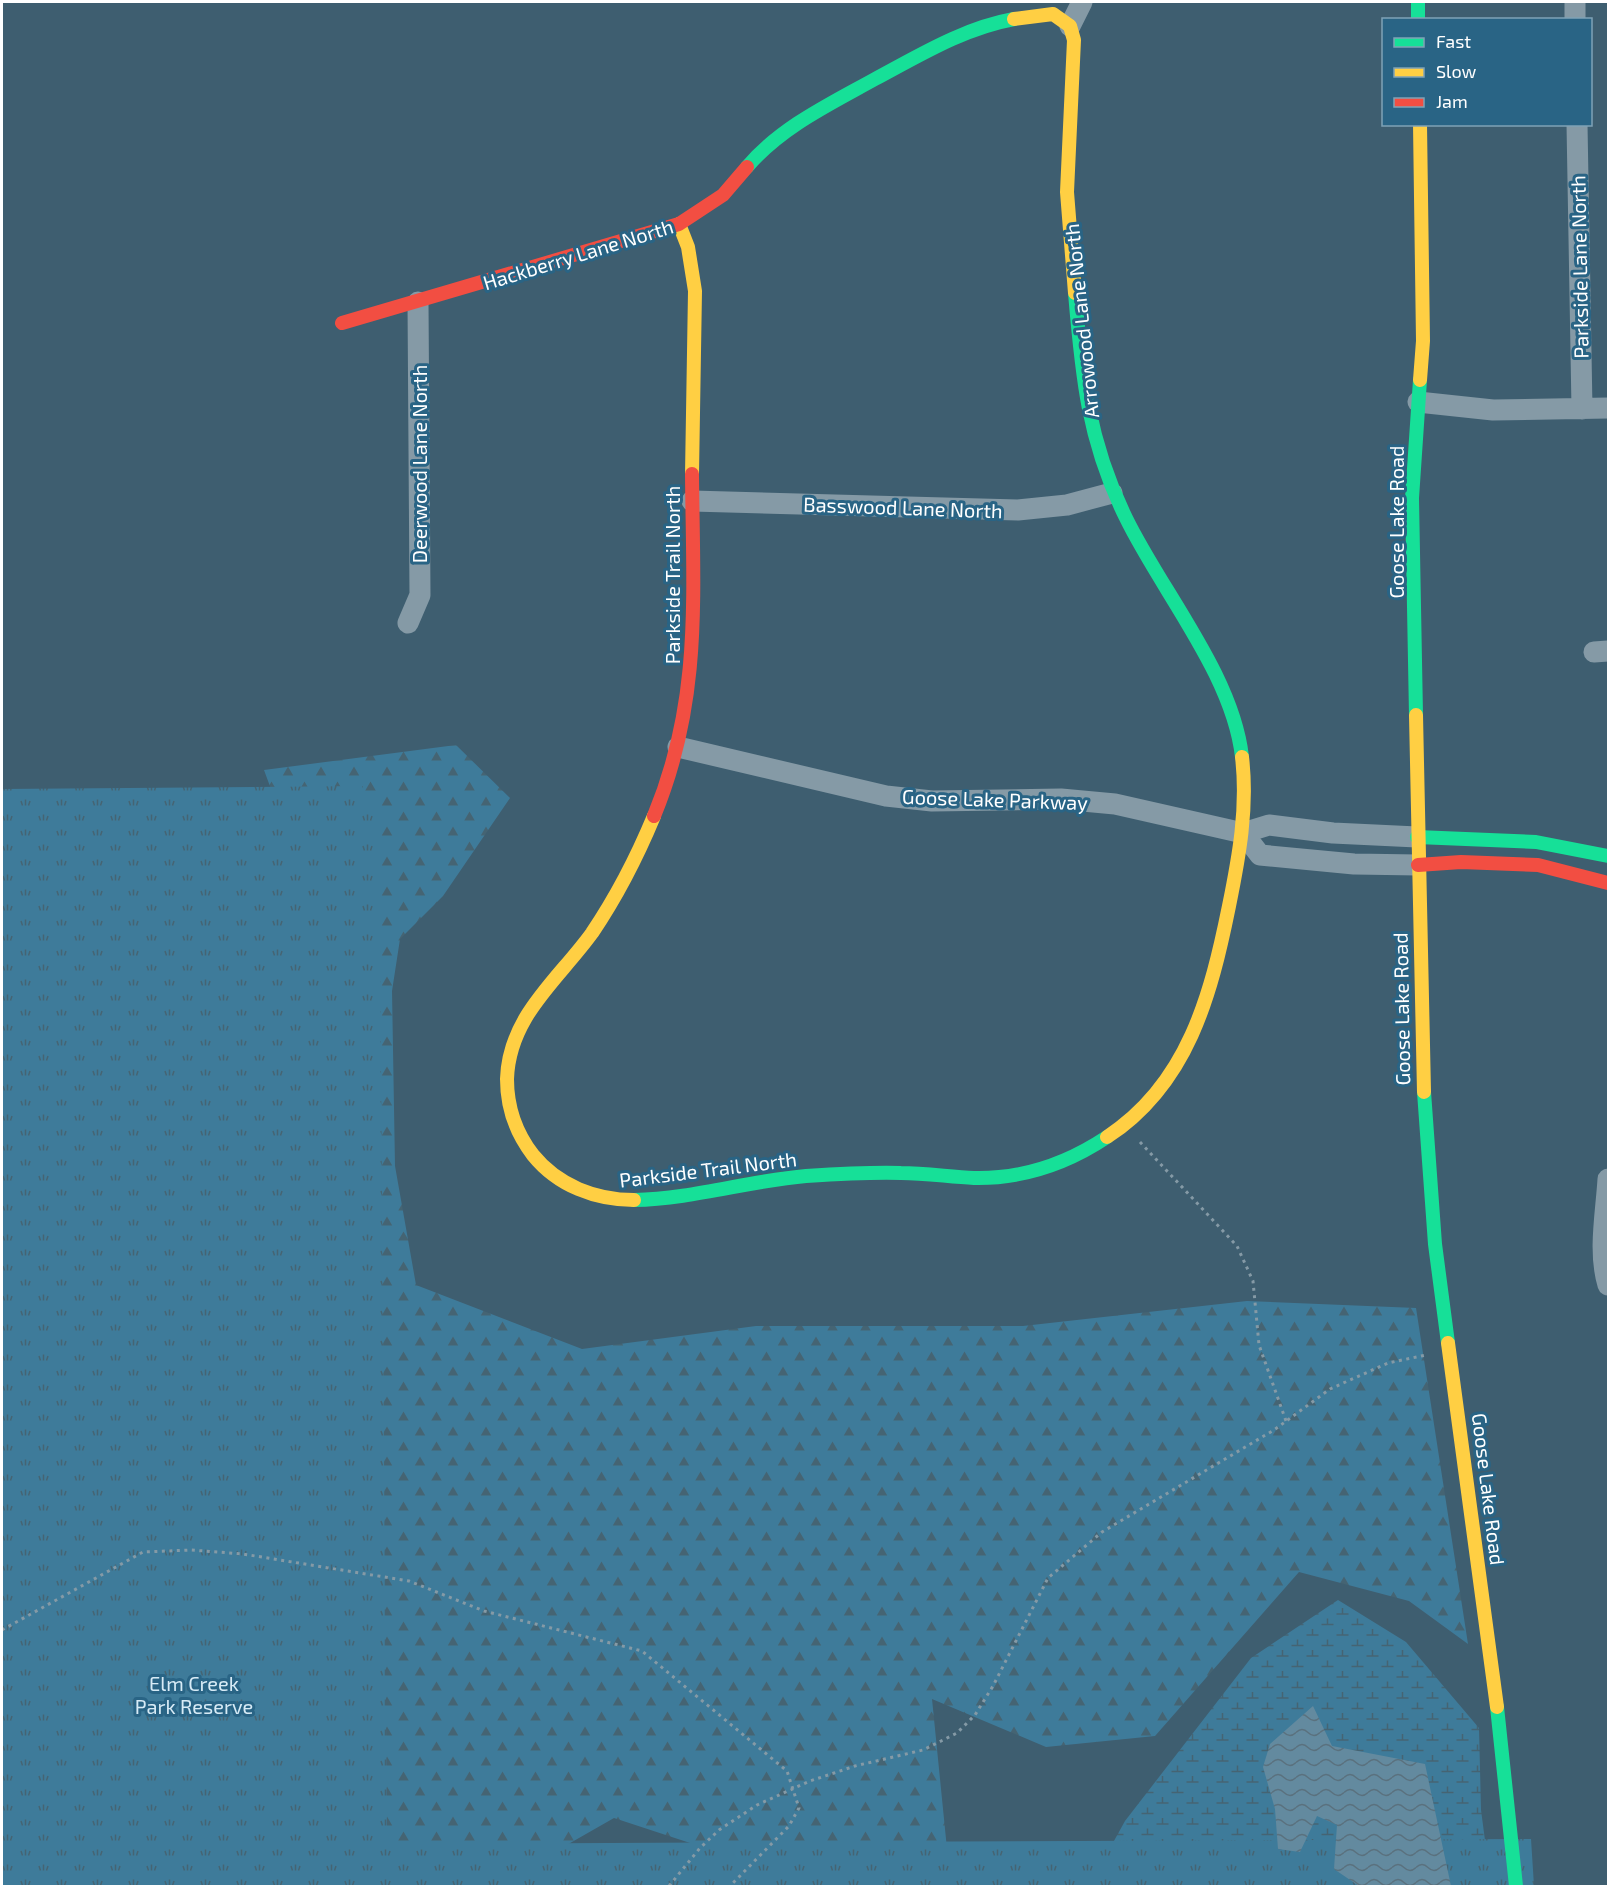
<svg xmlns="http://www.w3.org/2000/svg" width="1610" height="1888" viewBox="0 0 1610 1888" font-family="'Exo 2',sans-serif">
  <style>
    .forest { fill: url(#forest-firs) }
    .wetland { fill: url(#wetland-marsh) }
    .park { fill: url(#park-tufts) }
    .water { fill: url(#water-waves) }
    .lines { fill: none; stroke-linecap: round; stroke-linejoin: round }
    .path { stroke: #859aa6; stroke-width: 3; stroke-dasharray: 3 4.5; stroke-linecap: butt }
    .street { stroke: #859aa6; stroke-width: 21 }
    .fast { stroke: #16e098; stroke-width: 14 }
    .slow { stroke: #ffcf43; stroke-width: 14 }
    .jam { stroke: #f24e42; stroke-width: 14 }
    .labels { text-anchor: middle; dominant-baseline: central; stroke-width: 6; stroke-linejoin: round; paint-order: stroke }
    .street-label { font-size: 20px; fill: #fff; stroke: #296485 }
    .park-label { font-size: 20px; fill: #d7ebf6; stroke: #296485 }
  </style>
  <defs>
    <pattern id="forest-firs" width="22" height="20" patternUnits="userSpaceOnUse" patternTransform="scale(1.5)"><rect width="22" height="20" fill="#3e7b9a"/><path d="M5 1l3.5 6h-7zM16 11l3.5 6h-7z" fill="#456473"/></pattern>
    <pattern id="wetland-marsh" width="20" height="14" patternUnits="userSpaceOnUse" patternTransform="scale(1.5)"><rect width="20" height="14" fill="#3e7b9a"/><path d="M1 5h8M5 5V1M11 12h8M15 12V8" fill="none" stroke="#456473"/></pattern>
    <pattern id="park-tufts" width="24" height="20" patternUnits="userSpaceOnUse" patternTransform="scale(1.5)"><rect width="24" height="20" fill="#3e7b9a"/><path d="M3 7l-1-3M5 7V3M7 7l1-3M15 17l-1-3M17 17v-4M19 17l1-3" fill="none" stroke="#456473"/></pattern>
    <pattern id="water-waves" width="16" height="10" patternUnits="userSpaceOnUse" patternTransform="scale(1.5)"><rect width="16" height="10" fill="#638a9f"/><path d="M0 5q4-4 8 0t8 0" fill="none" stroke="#5a717e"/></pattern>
  </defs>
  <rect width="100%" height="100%" fill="#3e5e70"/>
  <!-- forest -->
  <path class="forest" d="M456 745 510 798 443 896 400 939 392 991 395 1166 416 1285 582 1349 756 1326H1023L1247 1301 1416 1308 1468 1644 1409 1601 1299 1572 1155 1736 1046 1747 932 1699 950 1879 806 1881 614 1818 495 1886H265L315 909 264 770Z"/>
  <!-- wetland -->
  <path class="wetland" d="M1338 1600 1406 1642 1479 1728 1481 1810 1491 1886H1089L1125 1821 1251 1658Z"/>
  <!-- park -->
  <path class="park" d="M363 786V807H379L387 1844 1531 1839 1534 1886H2V789Z"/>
  <!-- water -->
  <path class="water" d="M1313 1706 1332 1746 1425 1764 1451 1886H1359L1334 1869 1337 1825 1317 1816 1300 1852 1278 1849 1275 1809 1263 1767 1270 1744Z"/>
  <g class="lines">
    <!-- path -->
    <path class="path" d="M1140 1142 1237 1246 1253 1281 1259 1345 1286 1421
      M2 1630 143 1552 191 1550 243 1554 409 1581 484 1611 642 1651 787 1771 799 1808 789 1826 730 1886
      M669 1886 700 1848 719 1830 757 1805 810 1781 855 1766 923 1750 957 1733 975 1715 993 1686 1048 1578 1102 1532 1274 1430 1330 1389 1388 1363 1426 1355"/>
    <!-- street -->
    <path class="street" d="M1575 2V20
      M1070 26 1082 2
      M1577 124 1582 409
      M1418 402 1493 410 1608 408
      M692 501 1018 510 1067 505 1112 493
      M408 623 420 595 418 302
      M1594 652 1608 651
      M678 747 886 796 932 801 1061 799 1115 804 1243 833 1269 825 1333 833 1417 837
      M1243 833 1260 855 1354 864 1418 865
      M1608 1179C1606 1213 1598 1252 1608 1285"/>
    <!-- fast -->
    <path class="fast" d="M1418 2V20
      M747 167C781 127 830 104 875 79 920 55 964 28 1014 19
      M1075 293C1082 377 1088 441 1126 518 1162 592 1233 675 1242 757
      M1416 715 1412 498 1420 380
      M1417 837 1536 842 1608 856
      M1424 1092 1435 1244 1448 1343
      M634 1200C692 1199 748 1181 806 1176 837 1174 870 1172 901 1173 926 1173 950 1177 974 1178 1022 1179 1068 1163 1107 1137
      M1497 1707 1516 1886"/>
    <!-- slow -->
    <path class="slow" d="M1014 19 1053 14 1070 26 1074 40 1067 192 1075 293
      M1420 124 1423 341 1420 380
      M679 224 688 247 695 291 692 474
      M1416 715 1424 1092
      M1107 1137C1188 1084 1211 995 1229 906 1239 857 1248 808 1242 757
      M634 1200C596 1200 558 1186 533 1155 516 1133 507 1107 507 1079 509 1016 558 980 592 933 617 896 637 857 654 816
      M1448 1343 1497 1707"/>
    <!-- jam -->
    <path class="jam" d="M342 323 679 224 723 195 747 167
      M654 816C702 700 693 596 692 474
      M1418 865 1461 862 1538 865 1608 883"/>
  </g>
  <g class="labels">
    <!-- street labels -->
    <g class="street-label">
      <text transform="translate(578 254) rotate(-17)">Hackberry Lane North</text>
      <text transform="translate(1579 267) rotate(-91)">Parkside Lane North</text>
      <text transform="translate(1081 321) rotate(-96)">Arrowood Lane North</text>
      <text transform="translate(419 464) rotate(-90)">Deerwood Lane North</text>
      <text transform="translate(903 507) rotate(2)">Basswood Lane North</text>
      <text transform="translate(1396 522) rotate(-90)">Goose Lake Road</text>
      <text transform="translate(672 575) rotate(-90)">Parkside Trail North</text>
      <text transform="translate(995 799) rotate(2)">Goose Lake Parkway</text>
      <text transform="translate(1401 1009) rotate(-91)">Goose Lake Road</text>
      <text transform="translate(708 1169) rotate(-7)">Parkside Trail North</text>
      <text transform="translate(1489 1489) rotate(83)">Goose Lake Road</text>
    </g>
    <!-- park labels -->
    <g class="park-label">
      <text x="194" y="1683">Elm Creek<tspan x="194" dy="23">Park Reserve</tspan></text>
    </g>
  </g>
  <!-- border -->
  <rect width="1610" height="1888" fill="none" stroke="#ffffff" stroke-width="6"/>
  <!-- legend -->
  <rect x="1382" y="18" width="210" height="108" fill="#296485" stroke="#7fa2b6" stroke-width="1.5"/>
  <rect x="1394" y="38" width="30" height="9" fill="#16e098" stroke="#7fa2b6" stroke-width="1.5"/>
  <text x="1436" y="48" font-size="18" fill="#ffffff">Fast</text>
  <rect x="1394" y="68" width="30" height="9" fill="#ffcf43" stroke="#7fa2b6" stroke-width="1.5"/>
  <text x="1436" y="78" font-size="18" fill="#ffffff">Slow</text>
  <rect x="1394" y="98" width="30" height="9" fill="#f24e42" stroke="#7fa2b6" stroke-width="1.5"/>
  <text x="1436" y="108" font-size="18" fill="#ffffff">Jam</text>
</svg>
